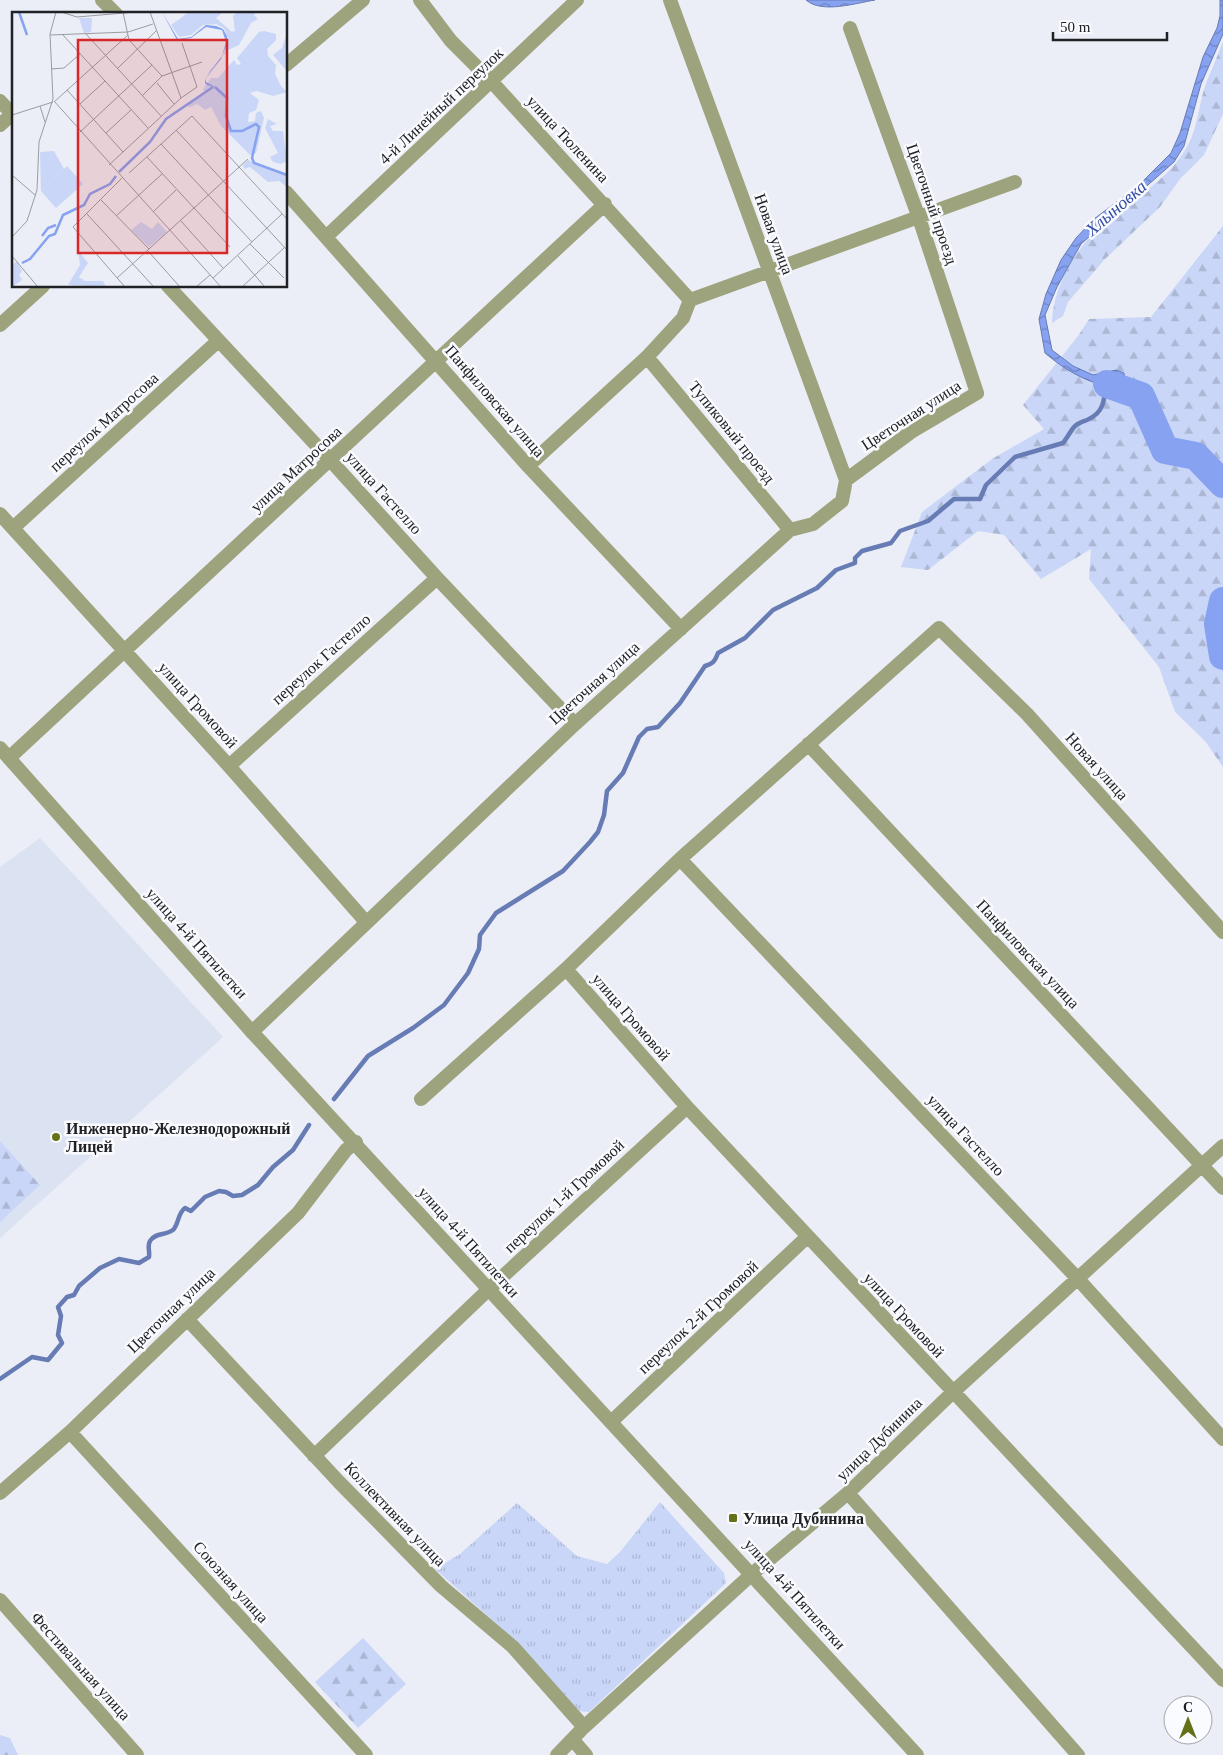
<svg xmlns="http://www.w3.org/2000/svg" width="1223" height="1755" viewBox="0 0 1223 1755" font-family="Georgia,serif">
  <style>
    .built { fill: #dbe2f1 }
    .grass { fill: url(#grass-tufts) }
    .forest { fill: url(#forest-firs) }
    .water { fill: url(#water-waves); stroke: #677bb4 }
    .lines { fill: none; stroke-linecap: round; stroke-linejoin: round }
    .stream { stroke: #677bb4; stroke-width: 4.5 }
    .river { stroke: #86a2f1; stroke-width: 28 }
    .minor { stroke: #9ca37d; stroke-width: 14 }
    .tertiary { stroke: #9ca37d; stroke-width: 14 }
    .poi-dot { fill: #657019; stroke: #fafbff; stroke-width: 2 }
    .labels { text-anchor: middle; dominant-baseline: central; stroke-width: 5; stroke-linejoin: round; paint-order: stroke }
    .street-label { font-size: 16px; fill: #202124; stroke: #fafbff }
    .poi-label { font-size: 16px; font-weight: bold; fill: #202124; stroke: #fafbff; text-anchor: start }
    .water-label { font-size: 18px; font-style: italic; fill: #334ba6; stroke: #fafbff }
    .inset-river { fill: none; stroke: #86a2f1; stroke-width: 2.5 }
    .inset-road { fill: none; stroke: #9a9ca2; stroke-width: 1 }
    .view { fill: #d62828; fill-opacity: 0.15; stroke: #d62828; stroke-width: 2.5 }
    .inset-edge { fill: none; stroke: #202124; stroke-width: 2.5 }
  </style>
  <defs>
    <pattern id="grass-tufts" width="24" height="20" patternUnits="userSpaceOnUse" patternTransform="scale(1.25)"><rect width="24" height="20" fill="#c9d6f7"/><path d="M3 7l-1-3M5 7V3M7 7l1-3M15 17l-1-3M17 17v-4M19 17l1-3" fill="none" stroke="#acb7d4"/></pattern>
    <pattern id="forest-firs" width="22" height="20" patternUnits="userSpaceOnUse" patternTransform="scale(1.25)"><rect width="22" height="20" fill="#c9d6f7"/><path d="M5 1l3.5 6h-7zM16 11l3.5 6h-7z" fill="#acb7d4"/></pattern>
    <pattern id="water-waves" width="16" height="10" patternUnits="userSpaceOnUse" patternTransform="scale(1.25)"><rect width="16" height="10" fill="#86a2f1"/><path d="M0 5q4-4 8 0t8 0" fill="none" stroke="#6d84c3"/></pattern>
  </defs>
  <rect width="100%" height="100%" fill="#ebeef6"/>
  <!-- built -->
  <path class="built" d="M40 838 223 1037 0 1238V867Z"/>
  <!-- grass -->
  <path class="grass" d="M660 1502 724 1573 726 1583 589 1712 579 1711 517 1642 435 1569 460 1554 517 1503 577 1556 607 1564 620 1552Z"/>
  <!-- forest -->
  <path class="forest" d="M1223 41V114L1204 155 1180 179 1160 207 1104 260 1068 302 1063 316 1052 323C1053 282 1080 242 1111 217 1139 195 1171 177 1188 145 1198 127 1199 102 1206 83 1212 69 1218 55 1223 41Z
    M1223 226V767L1205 741 1175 712 1159 667 1089 579 1091 549 1041 579 1004 535 978 531 928 570 901 567 922 512 992 459 1044 429 1023 405 1078 336 1089 319 1151 317Z
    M0 1141 40 1185 0 1222Z
    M363 1638 406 1684 358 1728 315 1682Z
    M0 1735 10 1738 18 1755H0Z"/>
  <!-- water -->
  <path class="water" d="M806 0H875C856 3 822 14 806 0Z
    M1220 0H1223V34L1201 84 1184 146 1174 162 1081 244 1057 287 1045 315 1052 350 1073 366 1093 375 1116 370 1124 373 1125 381 1121 383 1141 396 1125 392 1110 391 1108 387C1083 380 1065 370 1045 353L1039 319 1046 294 1061 260 1076 238 1094 219 1138 186 1171 153 1180 133 1203 57 1217 28 1220 16Z"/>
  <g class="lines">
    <!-- stream -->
    <path class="stream" d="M334 1099 368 1056 413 1028 444 1005 468 973 479 949 480 935 496 913 563 871 590 842 598 832 604 815 607 791 623 773 639 737 647 729 658 727 680 703 705 666C713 664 715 661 718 653L745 638 773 610 817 588 836 570 855 563V558L862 551 891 543 900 531 928 521 954 499H980L986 485 1015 457 1063 443C1067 438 1070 432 1074 427 1078 423 1082 422 1087 420 1104 413 1105 399 1105 384
      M0 1379 32 1357 48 1360 62 1343 58 1335 61 1316 58 1307 67 1297 74 1295 79 1286 100 1268 119 1259 139 1263 149 1257C150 1251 147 1246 150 1241 155 1232 167 1236 174 1229 179 1222 178 1213 185 1208L191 1211 205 1197 219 1191 226 1192 233 1196 242 1195 258 1185 273 1167 293 1150 309 1125"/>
    <!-- river -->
    <path class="river" d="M1107 384 1141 396 1165 450 1196 456 1223 484
      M1223 601 1218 624 1223 656"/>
    <!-- minor -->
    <path class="minor" d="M102 0 116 14
      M420 0 451 41 492 82 690 300
      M670 0 846 480
      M286 65 363 0
      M0 101 14 116
      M0 125 12 114
      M286 192 528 466 681 629
      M327 236 577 0
      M168 286 331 461 437 578 575 724
      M0 325 43 286
      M647 357 790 530
      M528 466 647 357 683 318 690 300 1015 182
      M0 514 229 766 366 922
      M13 528 218 341
      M808 744 1223 1188
      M9 758 605 204
      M229 766 437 578
      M680 859 1078 1279 1223 1439
      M566 969 687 1107 1223 1680
      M252 1032 575 724 790 530 813 524 842 501 846 480 911 432 977 393 919 218 850 28
      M421 1099 566 969 680 859 939 628 1027 714 1223 932
      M187 1319 339 1482 441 1586 513 1647 584 1727
      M612 1421 807 1237
      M70 1432 366 1755
      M314 1456 488 1290 687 1107
      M0 1493 70 1432 298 1213 346 1150 356 1142
      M848 1493 1078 1755
      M0 1600 137 1755
      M573 1740 586 1755
      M557 1755 584 1727 752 1574 848 1493 952 1393 1223 1146"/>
    <!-- tertiary -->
    <path class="tertiary" d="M0 748 252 1032 917 1755"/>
  </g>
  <!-- markers -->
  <g class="poi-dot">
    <circle cx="56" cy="1137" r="5"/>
    <rect x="728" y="1513" width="10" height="10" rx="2.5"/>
  </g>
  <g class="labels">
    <!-- street labels -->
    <g class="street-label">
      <text transform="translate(441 106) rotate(-43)">4-й Линейный переулок</text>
      <text transform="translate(568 139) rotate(47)">улица Тюленина</text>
      <text transform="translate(932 204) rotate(71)">Цветочный проезд</text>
      <text transform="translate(774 234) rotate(70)">Новая улица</text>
      <text transform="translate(495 401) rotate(49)">Панфиловская улица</text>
      <text transform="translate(911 415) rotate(-33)">Цветочная улица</text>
      <text transform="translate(104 422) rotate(-42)">переулок Матросова</text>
      <text transform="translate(732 432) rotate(51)">Тупиковый проезд</text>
      <text transform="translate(296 469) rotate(-43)">улица Матросова</text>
      <text transform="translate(384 493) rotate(48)">улица Гастелло</text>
      <text transform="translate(321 659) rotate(-42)">переулок Гастелло</text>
      <text transform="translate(594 683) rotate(-42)">Цветочная улица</text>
      <text transform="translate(198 705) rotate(48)">улица Громовой</text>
      <text transform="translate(1097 766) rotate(48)">Новая улица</text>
      <text transform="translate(197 943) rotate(48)">улица 4-й Пятилетки</text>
      <text transform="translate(1028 954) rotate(47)">Панфиловская улица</text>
      <text transform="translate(631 1017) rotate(49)">улица Громовой</text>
      <text transform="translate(966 1135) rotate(47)">улица Гастелло</text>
      <text transform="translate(564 1196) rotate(-43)">переулок 1-й Громовой</text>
      <text transform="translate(469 1242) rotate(48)">улица 4-й Пятилетки</text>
      <text transform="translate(171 1310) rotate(-44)">Цветочная улица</text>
      <text transform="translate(904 1315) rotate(47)">улица Громовой</text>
      <text transform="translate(698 1317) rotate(-43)">переулок 2-й Громовой</text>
      <text transform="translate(879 1439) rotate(-44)">улица Дубинина</text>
      <text transform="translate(395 1514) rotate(46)">Коллективная улица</text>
      <text transform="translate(231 1582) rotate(48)">Союзная улица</text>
      <text transform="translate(795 1594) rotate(48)">улица 4-й Пятилетки</text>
      <text transform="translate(81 1666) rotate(48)">Фестивальная улица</text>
    </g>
    <!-- poi labels -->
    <g class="poi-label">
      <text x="66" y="1128">Инженерно-Железнодорожный<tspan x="66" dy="18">Лицей</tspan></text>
      <text x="743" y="1518">Улица Дубинина</text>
    </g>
    <!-- water labels -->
    <g class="water-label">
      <text transform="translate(1116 208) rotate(-41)">Хлыновка</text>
    </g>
  </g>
  <!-- overview -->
  <g transform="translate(12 12)">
    <rect width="275" height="275" fill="#ebeef6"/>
    <path d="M129 210 140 217 146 210 155 220 137 235 119 218ZM5 249 10 259 7 263 10 268 0 275V253Z" fill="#c9d6f7"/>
    <path d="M177 0H211L204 6 220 20 223 19 221 4 224 1 244 0 242 3 246 7 239 11 227 33 216 38 194 67 198 58 211 45 216 26 212 16 204 12 191 13 179 23 167 25 159 13ZM67 6H80L79 20 72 21ZM252 19 264 22V28L255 37 256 44 264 53 263 62 269 74 275 80 261 84 245 79 238 81 247 88 244 98 237 101 236 110 243 109 244 101 249 99 252 106 244 141 238 143 209 114 199 95 193 98 185 92 176 96 178 90 193 80 191 77 199 66H206L222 48 225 53 229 52 225 46 247 20ZM275 21V59L261 43 270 36ZM256 107 265 112 258 114 261 119H271L275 149 269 152 261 150 258 145 266 141 253 116ZM236 148 275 164V175L267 169 256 170 238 155 232 157 231 153ZM55 154 71 172 44 196 29 179ZM66 238 76 251 67 265 73 269H91L94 275 56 273 68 253Z" fill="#c9d6f7"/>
    <path d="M42 139 52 157 29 179 28 140Z" fill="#c9d6f7"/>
    <path d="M150 0 166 27 179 25 194 13 204 14 211 17 215 24V31L209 47 193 66 194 70 205 76 195 73 193 71V66L210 44 214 30 210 18 194 15 179 26 165 28Z" fill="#86a2f1"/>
    <path class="inset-river" d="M7 0 15 23M203 75 215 86 214 104 219 119H230L244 112 247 115 240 146 242 151 275 163M107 160 138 130 154 107 201 75M30 224 36 216 44 213M10 251 18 247 37 224 43 222 51 203 72 193 78 182 98 172 104 164"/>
    <path class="inset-road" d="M49 0 65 5 124 0M111 0 117 28 150 64M138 0 169 86M74 22 149 104M38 23 116 20 141 12M51 23 136 116M106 56 144 19M39 57 52 56 68 42M145 71 162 92M55 78 111 140M130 84 150 64 190 50M42 89 209 275M42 90 116 23M68 92 93 69M28 94 33 110M0 103 41 90M164 118 275 238M68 120 140 53M94 121 119 98M149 132 240 230M135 145 218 235M97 153 169 86 185 75 170 31M117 161 180 104 275 207M0 163 23 183M110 166 61 215 113 275M89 188 137 237M141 200 164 178M75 202 142 275M104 204 150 162M169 209 211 256M0 225 15 209 25 178 27 130 41 87 38 22 44 0M238 232 272 266M136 239 168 275M0 244 26 275M226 244 253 275M105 266 236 147M201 266 270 202M184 275 198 263M230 275 273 235"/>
    <path class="view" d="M66 28H215V241H66Z"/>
    <rect width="275" height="275" class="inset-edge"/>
  </g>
  <!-- north arrow -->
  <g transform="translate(1188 1720)"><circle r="24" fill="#fafbff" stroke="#a3a4a7"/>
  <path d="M0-4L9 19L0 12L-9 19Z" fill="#657019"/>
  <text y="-8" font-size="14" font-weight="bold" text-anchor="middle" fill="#202124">С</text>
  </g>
  <!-- scale -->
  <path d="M1053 32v8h114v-8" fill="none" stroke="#202124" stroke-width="2.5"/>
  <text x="1060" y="32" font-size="15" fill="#202124" stroke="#fafbff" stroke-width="4" paint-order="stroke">50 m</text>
</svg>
